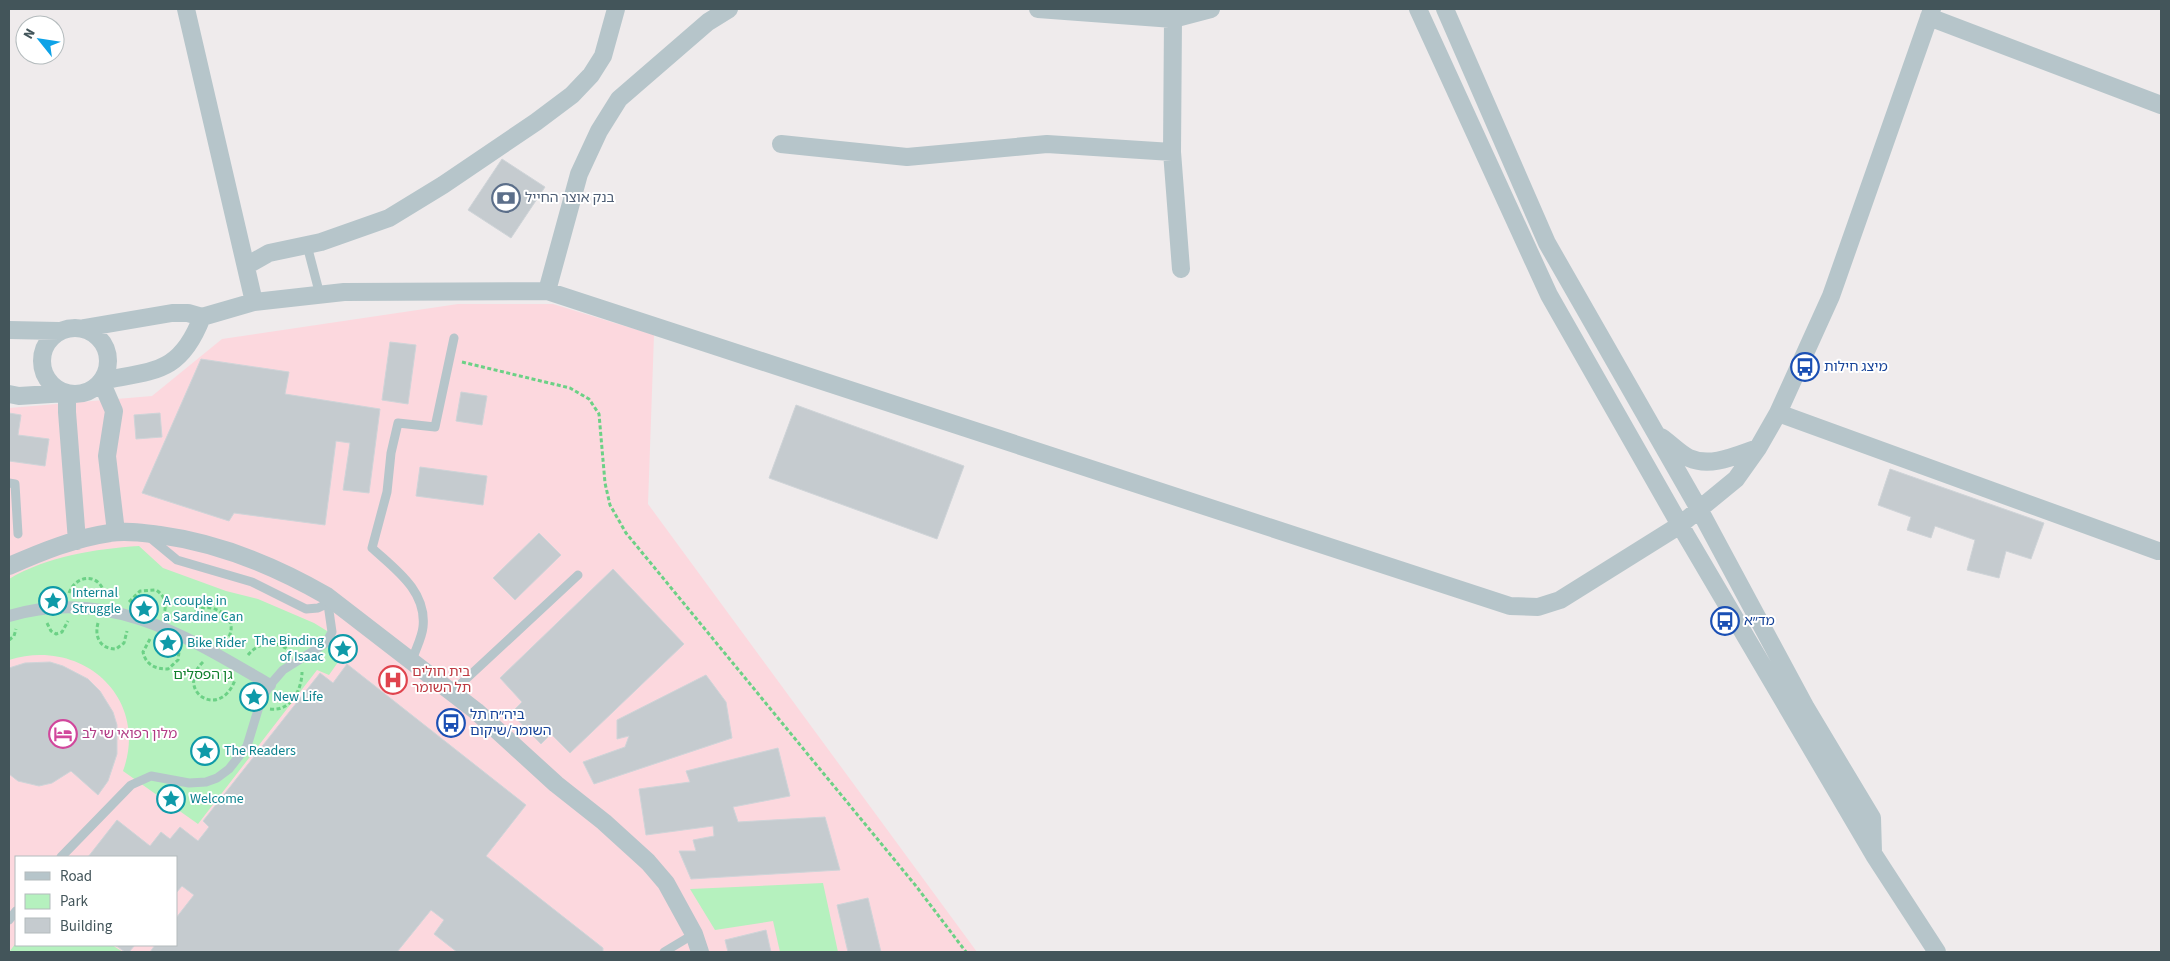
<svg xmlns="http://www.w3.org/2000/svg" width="2170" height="961" viewBox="0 0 2170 961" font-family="'Source Sans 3','Noto Sans Hebrew',sans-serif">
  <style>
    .medical { fill: #fcd8de; fill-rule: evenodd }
    .green { fill: #b5f1be }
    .building { fill: #c5cbcf; stroke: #cfd4d8 }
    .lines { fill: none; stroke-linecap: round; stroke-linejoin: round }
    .path { stroke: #6cd186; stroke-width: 3; stroke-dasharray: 4 2.5; stroke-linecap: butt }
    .service { stroke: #b6c5ca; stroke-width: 9 }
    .pedestrian { stroke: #b6c5ca; stroke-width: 12 }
    .minor { stroke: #b6c5ca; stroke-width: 18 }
    .labels { text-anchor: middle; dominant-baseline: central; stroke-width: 4; stroke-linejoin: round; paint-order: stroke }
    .service-label { font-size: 14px; fill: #4e5e75; stroke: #fff; text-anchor: start }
    .transit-label { font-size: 14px; fill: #164399; stroke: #fff; text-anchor: start }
    .culture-label { font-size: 14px; fill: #0d838f; stroke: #fff; text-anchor: start }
    .health-label { font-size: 14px; fill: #be3a42; stroke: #fff; text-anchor: start }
    .park-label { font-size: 14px; fill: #107f2c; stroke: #fff }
    .hotel-label { font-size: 14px; fill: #b23c85; stroke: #fff; text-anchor: start }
  </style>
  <rect width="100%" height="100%" fill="#efebec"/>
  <!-- medical -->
  <path class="medical" d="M458 304H553L654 335 648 504 977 952H9V408L152 396 222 339ZM16 857H176V945H16Z"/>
  <!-- green -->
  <path class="green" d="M139 546 163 568 226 591 258 599 314 623 350 645 329 675 317 670 198 824 123 771C150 697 81 637 9 660V579C48 556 95 549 139 546Z
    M823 883 838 952H780L773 921 715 930 690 889Z
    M16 943V945H112L123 952H9Z"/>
  <!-- building -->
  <path class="building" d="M502 159 545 187 511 238 468 210Z
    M390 342 416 345 408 404 382 400Z
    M201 359 289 372 285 394 380 409 369 493 343 490 350 443 336 441 325 525 234 513 229 521 142 493Z
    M461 392 487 396 482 425 456 421Z
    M796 405 964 466 937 539 769 478Z
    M9 413 21 415 18 435 49 439 45 466 9 461Z
    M160 413 162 437 136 439 134 415Z
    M420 467 487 476 483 505 416 496Z
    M1890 469 2044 523 2031 559 2006 551 1999 578 1967 570 1975 540 1935 526 1931 538 1907 530 1911 517 1878 505Z
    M539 533 561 555 515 600 493 578Z
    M613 569 684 644 570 753 551 734 541 744 511 713 522 702 500 678Z
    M50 662 63 666 88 679 100 691 113 712 117 725V754L108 781 98 795 71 771 52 783 39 786 18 781 9 774V668L25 663Z
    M347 664 526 805 486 856 603 948V952H457L434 934 444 920 431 910 397 952H150L155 945H176V918L194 895 182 886 176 893V857H88L117 820 150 846 161 832 170 839 180 827 198 841 209 827 203 821 320 673 333 683Z
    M706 675 726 702 732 738 594 784 583 762 625 747 629 736 617 739V720Z
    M778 748 790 796 733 807 738 822 825 817 840 870 691 879 679 851H696L693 840 714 836 713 826 646 835 639 789 690 782 686 771Z
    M868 898 881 952H848L837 905Z
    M766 930 771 952H728L725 940Z
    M115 945H135L129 952H125Z"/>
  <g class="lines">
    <!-- path -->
    <path class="path" d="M462 362 570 388 589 399 599 414 605 483 610 505 626 533 916 886 966 952
      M69 593C77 573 101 573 105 596
      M129 602 140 591 156 590C165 596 167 603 164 614
      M186 621C190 617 195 611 200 609 212 604 230 614 231 626 232 632 228 639 226 644
      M47 623 51 631 56 634 62 632 68 621
      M98 623C94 638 101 649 116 649L124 643 127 631
      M150 639 143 652C146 665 155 669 168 669L178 660 179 652
      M9 640 14 636 16 629
      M248 655C259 641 278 640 291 652
      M203 662C174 691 220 721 235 680
      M270 709C290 712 302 690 302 672"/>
    <!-- service -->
    <path class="service" d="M309 253 320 295
      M9 483 15 484 18 534
      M148 536 177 560 252 582 306 609 318 608 333 601
      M412 661C415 650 422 638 423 627 427 591 395 569 372 548L387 492 391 453 398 423 435 427 454 338
      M452 692 578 575
      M61 857 131 785 151 776 189 783 206 782 217 778 229 769 247 746 261 700 270 685 283 670 326 643 332 632 328 604
      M9 920 16 911
      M664 952 694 934"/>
    <!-- pedestrian -->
    <path class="pedestrian" d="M9 616C108 586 188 637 270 685"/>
    <!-- minor -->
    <path class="minor" d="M186 9 254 302
      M1038 9 1173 19 1211 9
      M1418 9 1549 295 1680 525 1874 855 1937 952
      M1445 9 1547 243 1699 509 1806 708 1872 818 1873 852
      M1929 17 2161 105
      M1173 19 1172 152 1181 269
      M781 144 907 157 1047 144 1172 152
      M246 266 269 253 321 242 389 218 443 185 536 122 572 95 591 75 603 56 616 9
      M547 291 579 174 599 131 619 99 708 22 729 9
      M42 361a33 33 0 1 1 66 0a33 33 0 1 1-66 0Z
      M84 328 172 313H188L202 317 254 302 344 292 547 291 1510 606 1538 607 1560 600 1680 525 1736 479 1758 448 1778 413 1831 296 1932 9
      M9 330 59 331
      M9 394 19 396 67 393V412L77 541
      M1778 413 2158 551H2161
      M1661 437C1670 443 1679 453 1689 458 1711 468 1737 455 1758 448
      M116 532 107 456 114 411 101 381C155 370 180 374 202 317
      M9 566C41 552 75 538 110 533 126 530 144 533 160 535 219 543 275 566 327 596L476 711 556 784 604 822 648 862 666 883 694 934 700 952"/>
  </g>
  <!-- icons -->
  <defs>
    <symbol id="bank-ring" viewBox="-11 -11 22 22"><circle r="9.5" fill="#fff" stroke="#5c6f8a" stroke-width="1.5"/><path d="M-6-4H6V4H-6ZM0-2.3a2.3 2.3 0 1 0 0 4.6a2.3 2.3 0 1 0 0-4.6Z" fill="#5c6f8a"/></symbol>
    <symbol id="bus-ring" viewBox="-11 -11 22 22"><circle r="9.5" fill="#fff" stroke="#1a4fb4" stroke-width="1.5"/><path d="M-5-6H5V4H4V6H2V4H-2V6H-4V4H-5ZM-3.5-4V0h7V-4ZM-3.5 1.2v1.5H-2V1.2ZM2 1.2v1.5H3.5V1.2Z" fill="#1a4fb4"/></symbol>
    <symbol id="sight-ring" viewBox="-11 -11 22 22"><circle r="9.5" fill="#fff" stroke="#0f9aa8" stroke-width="1.5"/><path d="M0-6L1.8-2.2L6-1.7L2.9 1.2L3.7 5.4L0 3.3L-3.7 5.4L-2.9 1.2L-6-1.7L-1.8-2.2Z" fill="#0f9aa8"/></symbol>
    <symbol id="hospital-ring" viewBox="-11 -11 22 22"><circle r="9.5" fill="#fff" stroke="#e0444e" stroke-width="1.5"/><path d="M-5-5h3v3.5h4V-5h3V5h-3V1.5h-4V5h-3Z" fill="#e0444e"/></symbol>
    <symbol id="hotel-ring" viewBox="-11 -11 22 22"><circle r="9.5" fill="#fff" stroke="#d1479c" stroke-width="1.5"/><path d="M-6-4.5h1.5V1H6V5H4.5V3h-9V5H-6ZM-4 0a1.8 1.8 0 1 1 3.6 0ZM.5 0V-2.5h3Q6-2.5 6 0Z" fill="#d1479c"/></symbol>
  </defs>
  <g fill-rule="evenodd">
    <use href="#bank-ring" x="490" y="182" width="32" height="32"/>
    <use href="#bus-ring" x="1789" y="351" width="32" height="32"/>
    <use href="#sight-ring" x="37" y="585" width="32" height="32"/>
    <use href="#sight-ring" x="128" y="593" width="32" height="32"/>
    <use href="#bus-ring" x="1709" y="605" width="32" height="32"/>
    <use href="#sight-ring" x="152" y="627" width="32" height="32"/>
    <use href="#sight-ring" x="327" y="633" width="32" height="32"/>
    <use href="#hospital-ring" x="377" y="664" width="32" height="32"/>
    <use href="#sight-ring" x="238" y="681" width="32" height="32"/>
    <use href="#bus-ring" x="435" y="707" width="32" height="32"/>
    <use href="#hotel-ring" x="47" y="718" width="32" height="32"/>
    <use href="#sight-ring" x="189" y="735" width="32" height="32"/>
    <use href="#sight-ring" x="155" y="783" width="32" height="32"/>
  </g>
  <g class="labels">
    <!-- service labels -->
    <g class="service-label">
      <text x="525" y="198">בנק אוצר החייל</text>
    </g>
    <!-- transit labels -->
    <g class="transit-label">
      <text x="1824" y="367">מיצג חילות</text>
      <text x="1744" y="621">מד״א</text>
      <text x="470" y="715">ביה״ח תל<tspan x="470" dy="16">השומר/שיקום</tspan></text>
    </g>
    <!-- culture labels -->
    <g class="culture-label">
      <text x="72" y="593">Internal<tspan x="72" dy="16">Struggle</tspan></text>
      <text x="163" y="601">A couple in<tspan x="163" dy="16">a Sardine Can</tspan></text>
      <text x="324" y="641" text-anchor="end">The Binding<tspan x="324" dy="16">of Isaac</tspan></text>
      <text x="187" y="643">Bike Rider</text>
      <text x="273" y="697">New Life</text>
      <text x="224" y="751">The Readers</text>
      <text x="190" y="799">Welcome</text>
    </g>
    <!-- health labels -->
    <g class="health-label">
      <text x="412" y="672">בית חולים<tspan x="412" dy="16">תל השומר</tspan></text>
    </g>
    <!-- park labels -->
    <g class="park-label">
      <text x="203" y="675">גן הפסלים</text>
    </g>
    <!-- hotel labels -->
    <g class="hotel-label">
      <text x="82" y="734">מלון רפואי שי לב</text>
    </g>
  </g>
  <!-- border -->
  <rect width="2170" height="961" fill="none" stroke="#43555a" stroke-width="20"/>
  <!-- legend -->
  <rect x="15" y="856" width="162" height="90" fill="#ffffff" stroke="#b4bbbd"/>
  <rect x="25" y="872" width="25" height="8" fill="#b6c5ca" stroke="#b4bbbd"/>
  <text x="60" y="881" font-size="15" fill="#43555a">Road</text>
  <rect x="25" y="894" width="25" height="15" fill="#b5f1be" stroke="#b4bbbd"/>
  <text x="60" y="906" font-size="15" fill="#43555a">Park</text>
  <rect x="25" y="918" width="25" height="15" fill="#c5cbcf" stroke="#b4bbbd"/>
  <text x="60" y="931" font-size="15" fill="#43555a">Building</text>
  <!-- north arrow -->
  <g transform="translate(40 40) rotate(300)"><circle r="24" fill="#ffffff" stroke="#b4bbbd"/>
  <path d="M0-4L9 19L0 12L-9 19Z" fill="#0da2e7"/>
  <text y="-8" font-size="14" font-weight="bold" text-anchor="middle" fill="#43555a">N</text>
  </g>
</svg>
